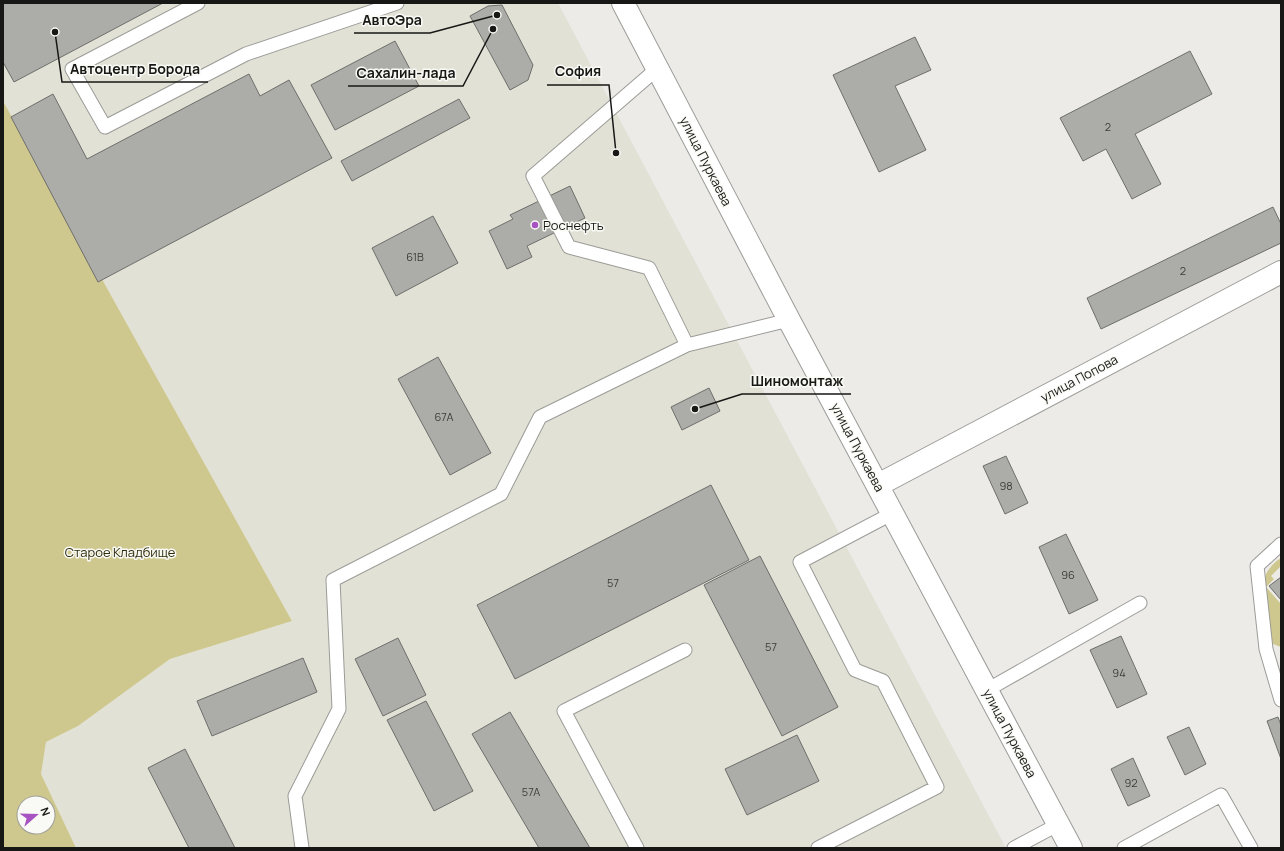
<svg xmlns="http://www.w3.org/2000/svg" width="1284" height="851" viewBox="0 0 1284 851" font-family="Manrope,sans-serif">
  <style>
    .built { fill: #e2e1d6 }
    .green { fill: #cec88e; fill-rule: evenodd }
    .building { fill: #acaca8; stroke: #6e6e6b }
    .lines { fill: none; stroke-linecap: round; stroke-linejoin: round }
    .lane-casing { stroke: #9b9b97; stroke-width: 15 }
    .street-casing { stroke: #9b9b97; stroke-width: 24 }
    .secondary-casing { stroke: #9b9b97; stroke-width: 24 }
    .lane { stroke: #fff; stroke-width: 13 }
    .street { stroke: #fff; stroke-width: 22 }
    .secondary { stroke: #fff; stroke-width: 22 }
    .poi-dot { fill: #a753c1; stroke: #f9f9f5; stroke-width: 1.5 }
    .labels { text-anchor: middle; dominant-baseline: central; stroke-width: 3; stroke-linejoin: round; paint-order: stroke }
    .number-label { font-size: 11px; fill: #3c3c3a }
    .street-label { font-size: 13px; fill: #171715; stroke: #f9f9f5 }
    .poi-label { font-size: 13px; fill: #171715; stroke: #f9f9f5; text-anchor: start }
    .park-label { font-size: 13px; fill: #2e2b0a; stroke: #f9f9f5 }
    .leader { fill: none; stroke: #171715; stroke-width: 1.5 }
    .callout-dot { fill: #171715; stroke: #f9f9f5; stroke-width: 1.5 }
    .callout-label { font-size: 14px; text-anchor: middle; font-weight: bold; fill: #171715; stroke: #f9f9f5; stroke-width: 3; stroke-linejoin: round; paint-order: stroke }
  </style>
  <rect width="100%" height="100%" fill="#ecebe8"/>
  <!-- built -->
  <path class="built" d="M3 3H558L1006 848H76L41 774 46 742 78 726 170 659 292 621 3 101Z"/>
  <!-- green -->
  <path class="green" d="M3 101 292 621 170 659 78 726 46 742 41 774 76 848H3ZM24 803H48V827H24Z
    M1281 558V566L1271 576 1274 579 1266 587 1281 604V647L1273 644C1270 635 1262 587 1264 579 1267 570 1273 563 1281 558Z"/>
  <!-- building -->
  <path class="building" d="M3 3H163L14 82 3 62Z
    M502 5 533 65 528 80 510 90 470 16 488 6Z
    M915 37 931 70 895 86 926 150 879 172 833 75Z
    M395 41 419 86 335 130 311 85Z
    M1190 51 1212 94 1135 134 1161 184 1132 199 1106 149 1083 161 1060 118Z
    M249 74 260 96 289 80 332 158 98 282 11 117 53 94 87 159Z
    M459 99 470 118 352 181 341 161Z
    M570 186 585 218 527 246 532 257 507 269 489 231 513 219 510 215Z
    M1273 207 1281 224V243L1101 329 1087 298Z
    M433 216 458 263 396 296 372 248Z
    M438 357 491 453 450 475 398 379Z
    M709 388 720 411 682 430 671 407Z
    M1006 456 1028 503 1005 514 983 466Z
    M711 485 749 560 515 679 477 605Z
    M1066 534 1098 600 1069 614 1039 547Z
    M760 556 838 707 782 736 704 585Z
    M1281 577V600L1269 586Z
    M1121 636 1147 694 1117 708 1090 650Z
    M398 638 426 695 383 716 355 659Z
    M303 658 317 692 212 736 197 701Z
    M426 701 473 791 434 811 387 720Z
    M510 712 590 848H539L472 734Z
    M1278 717 1281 725V759L1267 721Z
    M1189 727 1206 764 1185 775 1167 737Z
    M797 735 819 781 747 815 725 769Z
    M185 749 235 848H189L148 768Z
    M1133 758 1150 796 1128 806 1111 769Z"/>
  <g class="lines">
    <defs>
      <path id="lane" d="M198 3 72 69 105 127 246 54 397 3
        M658 68 533 176 569 247 649 268 687 345
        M1281 544 1257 566 1266 649 1281 700
        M987 690 1140 603
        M302 848 295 796 339 709 333 580 501 494 540 417 687 345 789 320
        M637 848 564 711 685 650
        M818 848 937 787 883 681 855 670 800 562 893 513
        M1014 848 1059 824
        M1124 848 1221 795 1251 848"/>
      <path id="street" d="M878 485 1281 272"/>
      <path id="secondary" d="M623 3 789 320 1071 848"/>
    </defs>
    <!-- lane casing -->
    <use href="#lane" class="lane-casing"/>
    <!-- street casing -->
    <use href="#street" class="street-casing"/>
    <!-- secondary casing -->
    <use href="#secondary" class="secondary-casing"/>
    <!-- lane -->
    <use href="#lane" class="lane"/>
    <!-- street -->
    <use href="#street" class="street"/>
    <!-- secondary -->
    <use href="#secondary" class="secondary"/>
  </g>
  <!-- markers -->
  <circle class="poi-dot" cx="535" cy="225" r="4"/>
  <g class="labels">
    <!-- number labels -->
    <g class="number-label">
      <text x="1108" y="126">2</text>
      <text x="415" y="256">61В</text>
      <text x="1183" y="270">2</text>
      <text x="444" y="416">67А</text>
      <text x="1006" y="485">98</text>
      <text x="1068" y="574">96</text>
      <text x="613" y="582">57</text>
      <text x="771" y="646">57</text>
      <text x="1119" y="672">94</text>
      <text x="1131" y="782">92</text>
      <text x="531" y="791">57А</text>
    </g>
    <!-- street labels -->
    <g class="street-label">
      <text transform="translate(706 161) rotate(63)">улица Пуркаева</text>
      <text transform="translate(1079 378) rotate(-28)">улица Попова</text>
      <text transform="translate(858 447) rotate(62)">улица Пуркаева</text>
      <text transform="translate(1010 733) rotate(62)">улица Пуркаева</text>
    </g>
    <!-- poi labels -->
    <g class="poi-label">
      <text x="543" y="225">Роснефть</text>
    </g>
    <!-- park labels -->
    <g class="park-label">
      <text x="120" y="552">Старое Кладбище</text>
    </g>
  </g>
  <!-- callouts -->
  <path class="leader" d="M497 15L430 33H354M55 32L62 82H208M616 153L609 85H547M493 29L463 86H348M695 409L742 394H851"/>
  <g class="callout-dot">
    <circle cx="497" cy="15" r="4"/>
    <circle cx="55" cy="32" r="4"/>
    <circle cx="616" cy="153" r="4"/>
    <circle cx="493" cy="29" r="4"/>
    <circle cx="695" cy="409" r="4"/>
  </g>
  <g class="callout-label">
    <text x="392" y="25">АвтоЭра</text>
    <text x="135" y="74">Автоцентр Борода</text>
    <text x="578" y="76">София</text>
    <text x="406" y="78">Сахалин-лада</text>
    <text x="797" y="386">Шиномонтаж</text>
  </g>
  <!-- border -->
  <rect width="1284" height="851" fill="none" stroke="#171715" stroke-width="8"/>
  <!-- north arrow -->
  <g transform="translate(36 815) rotate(70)"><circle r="19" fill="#f9f9f5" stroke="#9f9f9b"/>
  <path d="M0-3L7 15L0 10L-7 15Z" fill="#a753c1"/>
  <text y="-6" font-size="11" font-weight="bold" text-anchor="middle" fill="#171715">N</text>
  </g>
</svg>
